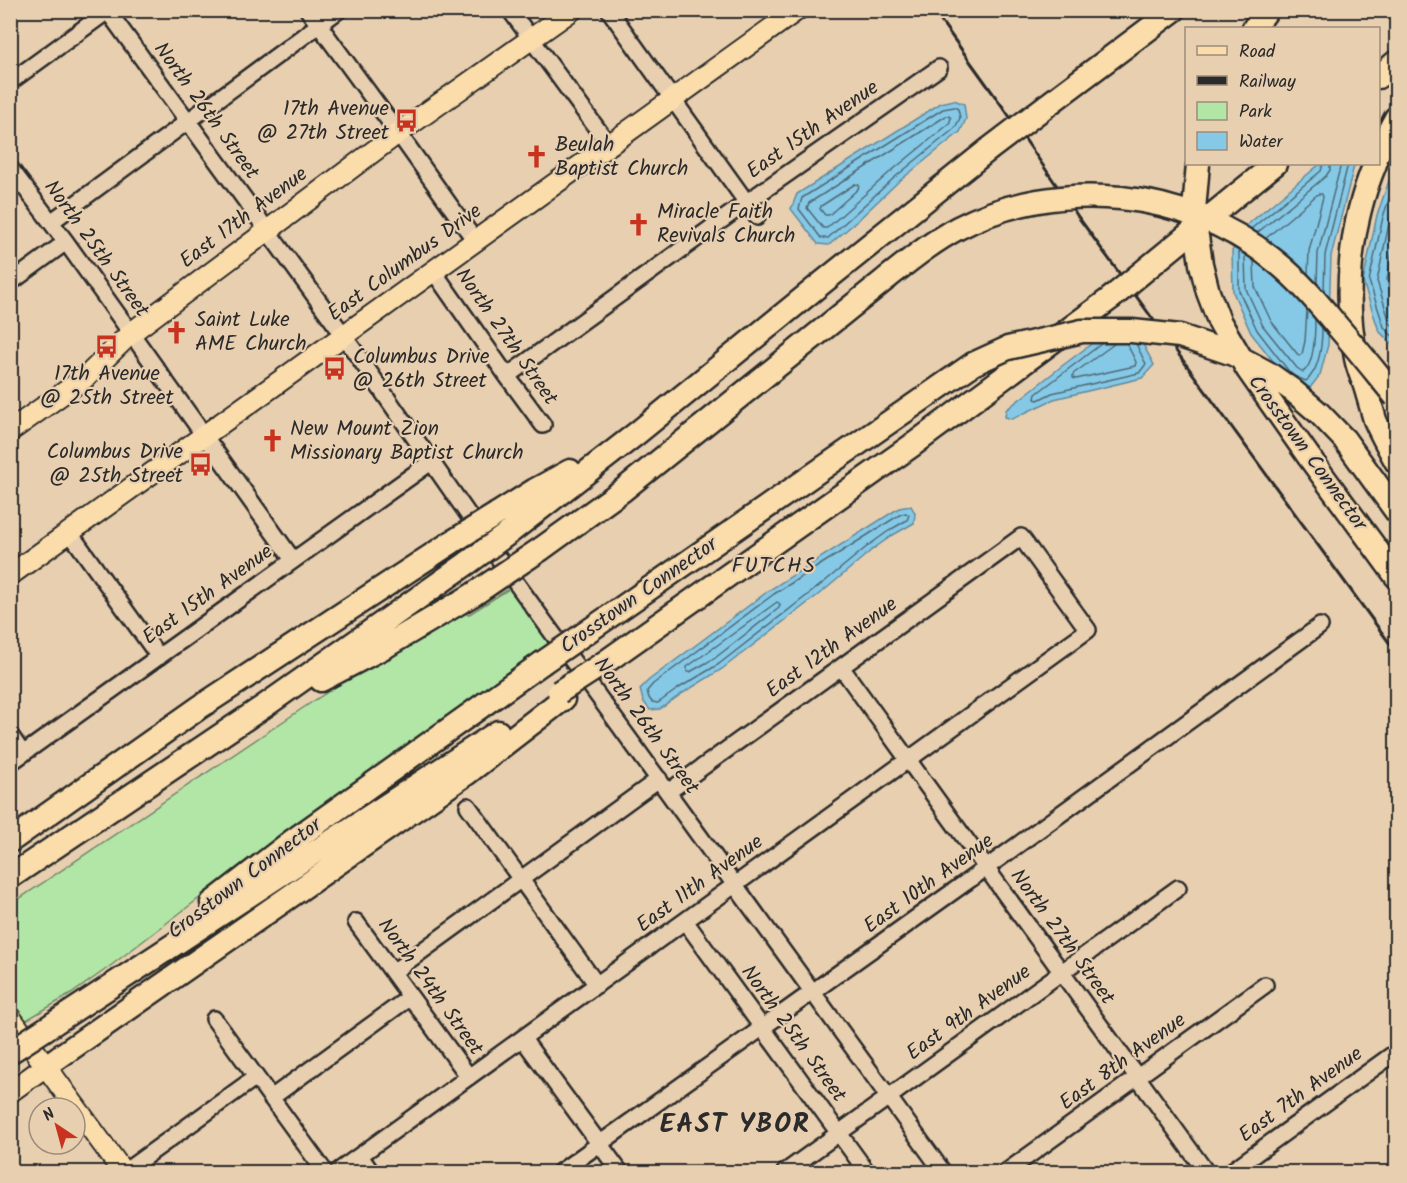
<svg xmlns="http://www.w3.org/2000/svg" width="1407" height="1183" viewBox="0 0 1407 1183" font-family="Kalam,sans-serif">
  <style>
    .green { fill: #b2e6a7; stroke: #6e8869; stroke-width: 1.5 }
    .water { fill: #85c9e7; stroke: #618a9c; stroke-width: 1.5 }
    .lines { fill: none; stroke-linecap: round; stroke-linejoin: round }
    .shore { stroke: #4f6a76; stroke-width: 1.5 }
    .minor-casing { stroke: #2b2b2b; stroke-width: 20 }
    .major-casing { stroke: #2b2b2b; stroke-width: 24 }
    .highway-casing { stroke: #2b2b2b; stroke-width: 27 }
    .minor { stroke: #e8cfb0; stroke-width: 15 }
    .major { stroke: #fbddab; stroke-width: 20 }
    .highway { stroke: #fbddab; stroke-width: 22 }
    .rail { stroke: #2b2b2b; stroke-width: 3 }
    .highway-bridge-casing { stroke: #2b2b2b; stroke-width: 27; stroke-linecap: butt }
    .highway-bridge { stroke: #fbddab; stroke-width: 22 }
    .labels { text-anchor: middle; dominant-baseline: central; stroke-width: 4.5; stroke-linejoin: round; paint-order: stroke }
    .poi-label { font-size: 21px; fill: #2b2b2b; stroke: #e8cfb0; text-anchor: start }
    .street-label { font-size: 21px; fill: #2b2b2b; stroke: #e8cfb0 }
    .neighbourhood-label { font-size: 22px; letter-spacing: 1.5px; fill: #2b2b2b; stroke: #e8cfb0 }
    .district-label { font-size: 27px; font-weight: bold; letter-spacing: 1.5px; fill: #2b2b2b; stroke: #e8cfb0 }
  </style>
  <rect width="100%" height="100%" fill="#e8cfb0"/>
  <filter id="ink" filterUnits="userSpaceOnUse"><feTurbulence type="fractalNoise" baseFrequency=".0167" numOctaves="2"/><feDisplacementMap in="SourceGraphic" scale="12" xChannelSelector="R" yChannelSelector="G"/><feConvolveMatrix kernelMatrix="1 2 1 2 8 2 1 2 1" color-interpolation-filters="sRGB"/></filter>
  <g filter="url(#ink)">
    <!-- green -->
    <path class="green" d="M512 587 552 642 508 672 432 729 311 813 109 967 71 994 23 1022 11 1005 10 905 312 702 365 668 465 611 468 615Z"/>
    <!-- water -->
    <path class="water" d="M954 100 964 104 966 119 960 132 897 183 857 221 829 245 818 244 791 209 797 194 941 103Z
      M1396 161V348L1379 331 1363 282 1377 215Z
      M1320 164H1354V166L1331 256 1328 345 1320 375 1309 389 1288 380 1251 333 1233 292 1232 251 1247 225Z
      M1130 320 1154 365 1142 378 1054 399 1012 419 1005 417 1006 410 1062 366 1122 321Z
      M911 506 915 513 914 523 893 535 873 549 827 588 722 669 683 693 660 709 650 710 643 701 640 689 649 680 771 589 899 508Z"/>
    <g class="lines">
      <!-- shore -->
      <path class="shore" d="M954 107 958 109 960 118 955 128 894 178 828 238H821L799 209 802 198 943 109Z
        M946 116H949L951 118 949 124 889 173 827 228H823L807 208 809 203Z
        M1396 178 1383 217 1369 281 1384 327 1396 340
        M855 184 859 185 858 189 829 215H825L820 209 821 206Z
        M1396 201 1390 219 1377 281 1390 323 1396 329
        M1251 229 1321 171 1323 164
        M1396 232 1387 280 1396 312
        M1257 233 1326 176 1330 170V164
        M1265 239 1318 194H1322L1323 197 1309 251 1308 274
        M1239 251V291L1257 330 1291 374
        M1245 256 1246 289 1263 326 1297 368 1303 372C1314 365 1315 333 1315 320
        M1254 262 1255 287 1271 321 1299 356 1302 354 1305 341 1307 310
        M1317 283 1318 253 1341 164
        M1324 291 1325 255 1348 164
        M1101 344 1036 394 1035 399 1038 400 1052 393 1139 373 1146 364 1136 344
        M1114 344 1073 374V378L1076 379 1135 366 1136 362 1127 344
        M1294 376 1306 381C1320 369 1322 346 1322 328
        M906 513 909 515 907 520 890 530 869 545 823 583 719 664 679 688 658 703 652 702 649 698 647 691 653 684 774 594 901 514Z
        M777 602 780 604 779 608 715 658 690 672H687V667Z"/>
      <defs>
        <path id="minor" d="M107 10 344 336 506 569 943 1172
          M308 10 404 141 476 242
          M510 10 609 145
          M609 10 757 217
          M10 82 109 10
          M10 168 66 242 293 560
          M51 222 339 10
          M434 272 507 376 543 425
          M10 283 66 242
          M507 376 747 202 939 68
          M70 533 159 657
          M841 667 1206 1172
          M10 735 23 754
          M10 763 431 462
          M468 806 597 985
          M685 921 867 1172
          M356 922 469 1077
          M393 972 659 779
          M214 1019 325 1172
          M523 1039 620 1172
          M271 1098 410 997
          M360 1156 371 1172
          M124 1172 256 1077
          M337 1172 1088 630 1021 537 668 792
          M560 1172 986 868 1320 626
          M785 1172 1178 888
          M1006 1172 1265 985
          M1230 1172 1396 1052"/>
        <path id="major" d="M10 431 86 377 131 333 398 133 572 10
          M10 575 797 10
          M10 1017 123 1172
          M10 1092 46 1066"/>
        <path id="highway" d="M1254 28 1267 10
          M1378 77 1396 62
          M1046 106 1174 10
          M1378 153 1383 142 1396 118
          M1375 164C1350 224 1343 294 1356 358 1358 369 1363 379 1366 389 1369 399 1372 410 1375 420 1381 434 1389 448 1396 461
          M1239 193 1275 164
          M1344 439 1396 511
          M1309 457 1396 576
          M497 514 535 490 570 471
          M510 532 636 434 822 283 988 150
          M541 549 623 490 887 278
          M584 634 823 468
          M604 663 914 444 1111 298
          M321 680 388 645 474 594
          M10 841 200 707 452 542
          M10 877 266 705 469 562
          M212 903 291 842 542 663
          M53 1024 498 732
          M46 1066 466 774 563 699"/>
      </defs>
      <!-- minor casing -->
      <use href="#minor" class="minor-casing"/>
      <!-- major casing -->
      <use href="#major" class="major-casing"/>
      <!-- highway casing -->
      <use href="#highway" class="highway-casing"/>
      <!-- minor -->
      <use href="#minor" class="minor"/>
      <!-- major -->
      <use href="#major" class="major"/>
      <!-- highway -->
      <use href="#highway" class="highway"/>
      <!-- rail -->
      <path class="rail" d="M933 10 1005 110 1079 218 1396 652"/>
      <defs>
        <path id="highway-bridge" d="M988 150 1046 106
          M1198 164 1194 210 1197 236 1201 264 1208 292 1219 321 1248 370 1309 457
          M887 278C910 260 932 242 958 228 1058 176 1187 189 1275 261 1299 280 1319 304 1338 327 1358 350 1377 374 1396 397
          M1111 298 1239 193
          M823 468 973 364 1008 348 1082 331H1132L1180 336 1233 354 1268 373 1292 390 1319 413 1344 439
          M452 542 497 514
          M469 562 510 532
          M474 594 541 549
          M542 663 584 634
          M559 692 604 663
          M10 1052 53 1024"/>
      </defs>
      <!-- highway-bridge casing -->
      <use href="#highway-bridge" class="highway-bridge-casing"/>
      <!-- highway-bridge -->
      <use href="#highway-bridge" class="highway-bridge"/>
    </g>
  </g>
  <!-- icons -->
  <defs>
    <symbol id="bus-bare" viewBox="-9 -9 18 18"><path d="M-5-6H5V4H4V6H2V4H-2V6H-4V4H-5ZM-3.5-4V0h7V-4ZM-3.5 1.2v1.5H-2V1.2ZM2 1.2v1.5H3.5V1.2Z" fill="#c8321e" stroke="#e8cfb0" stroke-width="2.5" paint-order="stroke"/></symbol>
    <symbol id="church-bare" viewBox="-9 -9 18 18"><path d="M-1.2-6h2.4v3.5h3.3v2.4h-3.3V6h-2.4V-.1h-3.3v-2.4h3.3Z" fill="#c8321e" stroke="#e8cfb0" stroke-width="2.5" paint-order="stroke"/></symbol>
  </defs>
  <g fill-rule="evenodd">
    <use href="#bus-bare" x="390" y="104" width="33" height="33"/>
    <use href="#church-bare" x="520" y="140" width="33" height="33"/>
    <use href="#church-bare" x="622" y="208" width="33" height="33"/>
    <use href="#church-bare" x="160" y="316" width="33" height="33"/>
    <use href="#bus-bare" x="90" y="330" width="33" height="33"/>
    <use href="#bus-bare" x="318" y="352" width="33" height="33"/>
    <use href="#church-bare" x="256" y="424" width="33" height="33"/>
    <use href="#bus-bare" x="184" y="448" width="33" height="33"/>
  </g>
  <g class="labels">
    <!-- poi labels -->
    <g class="poi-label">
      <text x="389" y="109" text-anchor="end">17th Avenue<tspan x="389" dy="24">@ 27th Street</tspan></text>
      <text x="555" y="145">Beulah<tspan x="555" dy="24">Baptist Church</tspan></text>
      <text x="657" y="212">Miracle Faith<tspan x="657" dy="24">Revivals Church</tspan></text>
      <text x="195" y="320">Saint Luke<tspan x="195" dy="24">AME Church</tspan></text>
      <text x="353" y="357">Columbus Drive<tspan x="353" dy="24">@ 26th Street</tspan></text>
      <text x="107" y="374" text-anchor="middle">17th Avenue<tspan x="107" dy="24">@ 25th Street</tspan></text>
      <text x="290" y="429">New Mount Zion<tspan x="290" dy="24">Missionary Baptist Church</tspan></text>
      <text x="183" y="452" text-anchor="end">Columbus Drive<tspan x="183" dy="24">@ 25th Street</tspan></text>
    </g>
    <!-- street labels -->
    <g class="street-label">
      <text transform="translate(206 111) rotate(54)">North 26th Street</text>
      <text transform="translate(813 130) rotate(-35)">East 15th Avenue</text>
      <text transform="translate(244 218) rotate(-37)">East 17th Avenue</text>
      <text transform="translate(96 249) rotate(54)">North 25th Street</text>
      <text transform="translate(405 263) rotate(-36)">East Columbus Drive</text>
      <text transform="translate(506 337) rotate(55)">North 27th Street</text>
      <text transform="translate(1307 453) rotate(54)">Crosstown Connector</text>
      <text transform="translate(208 595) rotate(-36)">East 15th Avenue</text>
      <text transform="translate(639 596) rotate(-35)">Crosstown Connector</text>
      <text transform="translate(832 648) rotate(-36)">East 12th Avenue</text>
      <text transform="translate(646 726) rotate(54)">North 26th Street</text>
      <text transform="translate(245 879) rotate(-37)">Crosstown Connector</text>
      <text transform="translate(700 884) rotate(-36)">East 11th Avenue</text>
      <text transform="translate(929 884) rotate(-36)">East 10th Avenue</text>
      <text transform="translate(1062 937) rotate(54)">North 27th Street</text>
      <text transform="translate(430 987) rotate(54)">North 24th Street</text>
      <text transform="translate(969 1013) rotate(-36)">East 9th Avenue</text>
      <text transform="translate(793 1034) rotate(54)">North 25th Street</text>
      <text transform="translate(1123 1062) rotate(-36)">East 8th Avenue</text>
      <text transform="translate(1301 1095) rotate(-36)">East 7th Avenue</text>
    </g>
    <!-- neighbourhood labels -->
    <g class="neighbourhood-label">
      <text x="774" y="566">FUTCHS</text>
    </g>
    <!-- district labels -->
    <g class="district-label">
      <text x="735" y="1124">EAST YBOR</text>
    </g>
  </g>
  <!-- margin -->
  <rect width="1407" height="1183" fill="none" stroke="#e8cfb0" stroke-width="36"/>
  <rect x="18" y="18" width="1371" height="1147" fill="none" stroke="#2b2b2b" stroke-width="2" filter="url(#ink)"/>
  <!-- legend -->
  <rect x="1185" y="27" width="195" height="138" fill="#e8cfb0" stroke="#9c8d7b" stroke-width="1.5"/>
  <rect x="1197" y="46" width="30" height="9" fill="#fbddab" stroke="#9c8d7b" stroke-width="1.5"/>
  <text x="1239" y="57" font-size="18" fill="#2b2b2b">Road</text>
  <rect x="1197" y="76" width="30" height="9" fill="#2b2b2b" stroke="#9c8d7b" stroke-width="1.5"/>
  <text x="1239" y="87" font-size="18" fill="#2b2b2b">Railway</text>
  <rect x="1197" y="102" width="30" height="18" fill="#b2e6a7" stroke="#9c8d7b" stroke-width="1.5"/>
  <text x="1239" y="117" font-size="18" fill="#2b2b2b">Park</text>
  <rect x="1197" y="132" width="30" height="18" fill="#85c9e7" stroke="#9c8d7b" stroke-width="1.5"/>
  <text x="1239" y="147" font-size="18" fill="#2b2b2b">Water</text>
  <!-- north arrow -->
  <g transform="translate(57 1126) rotate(324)"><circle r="28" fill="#e8cfb0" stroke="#9c8d7b" stroke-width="1.5"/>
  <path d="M0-4.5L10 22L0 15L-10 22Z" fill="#c8321e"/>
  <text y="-9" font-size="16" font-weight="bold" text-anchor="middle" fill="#2b2b2b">N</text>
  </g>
</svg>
